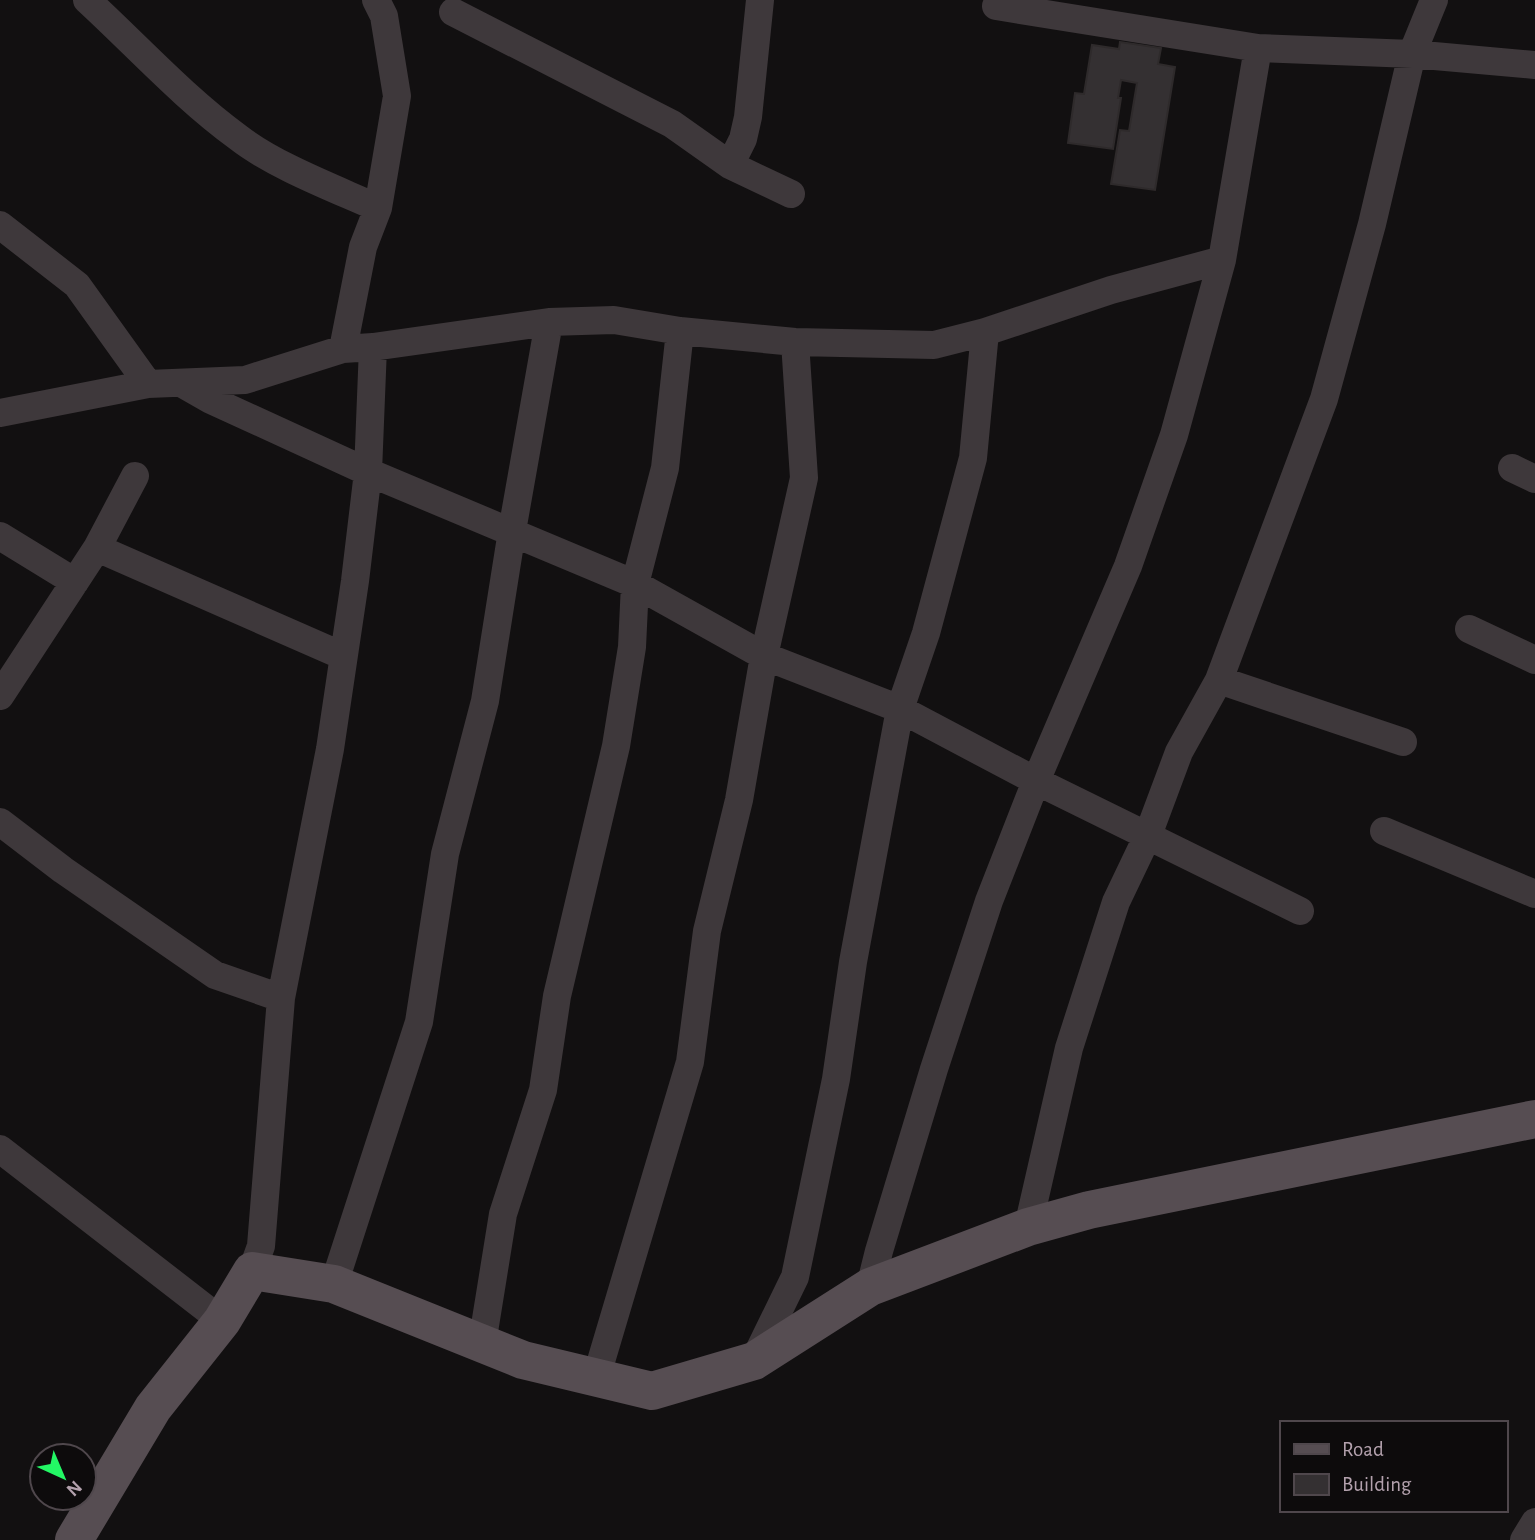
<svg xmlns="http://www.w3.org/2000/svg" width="1535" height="1540" viewBox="0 0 1535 1540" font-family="'Alegreya Sans',sans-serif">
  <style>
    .building { fill: #343032; stroke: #2e2a2b; stroke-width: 2 }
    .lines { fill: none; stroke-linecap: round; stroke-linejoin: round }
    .street { stroke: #3e383b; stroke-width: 28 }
    .primary { stroke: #564d52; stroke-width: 38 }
  </style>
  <rect width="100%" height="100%" fill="#121011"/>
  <!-- building -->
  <path class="building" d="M1120 42 1161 48 1158 64 1175 67 1155 190 1111 184 1120 130 1129 131 1137 83 1121 80 1118 98H1121L1113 149 1068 143 1075 93 1084 94 1092 45 1119 49Z"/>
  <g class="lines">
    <!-- street -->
    <path class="street" d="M87 0C137 46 184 98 239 138 275 166 336 189 378 208
      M999 0 996 6 1258 48 1412 54 1535 65
      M453 12 672 124 730 165 791 194
      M730 165 743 139 748 117 760 0
      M0 225 77 285 148 384
      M343 349 363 247 378 208 397 96 384 16 376 0
      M183 384 211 400 368 472 635 584 764 656 900 709 1036 781 1300 911
      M0 413 148 384 245 380 343 349 373 347 549 322 614 320 680 331 795 342 934 345 985 332 1111 290 1222 260
      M1512 468 1535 479
      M0 536 75 582
      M97 548 343 656
      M1469 629 1535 660
      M1219 680 1403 742
      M0 696 97 548 135 476
      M0 822 63 870 215 975 281 998
      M1384 831 1535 894
      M0 1149 222 1321
      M1028 1227 1069 1048 1116 902 1148 835 1179 752 1219 680 1324 399 1372 224 1412 54 1434 0
      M252 1271 261 1246 281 998 330 749 355 581 368 472 373 347
      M334 1284 419 1022 445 854 485 701 512 531 549 322
      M870 1287 879 1251 934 1069 989 901 1036 781 1128 566 1174 435 1222 260 1258 48
      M482 1344 503 1214 543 1090 557 996 616 746 632 647 635 584 665 468 680 331
      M754 1361 795 1277 836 1079 853 962 900 709 926 633 973 458 985 332
      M596 1378 690 1062 707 931 739 800 764 656 804 478 795 342
      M1524 1540 1535 1522"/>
    <!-- primary -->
    <path class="primary" d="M74 1540 153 1408 222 1321 252 1271 334 1284 523 1360 652 1391 754 1361 870 1287 1028 1227 1089 1210 1535 1119"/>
  </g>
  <!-- legend -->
  <rect x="1280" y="1421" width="228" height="91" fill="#0d0b0c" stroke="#4f474c" stroke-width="2"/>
  <rect x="1294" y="1444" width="35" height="10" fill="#564d52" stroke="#4f474c" stroke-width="2"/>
  <text x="1342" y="1456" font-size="21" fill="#b3a1ad">Road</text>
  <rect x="1294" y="1474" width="35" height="21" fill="#343032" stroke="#4f474c" stroke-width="2"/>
  <text x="1342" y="1491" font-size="21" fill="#b3a1ad">Building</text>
  <!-- north arrow -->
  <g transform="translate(63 1477) rotate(136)"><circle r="33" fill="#0d0b0c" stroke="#4f474c" stroke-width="2"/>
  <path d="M0-5L12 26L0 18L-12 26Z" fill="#23f765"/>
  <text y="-10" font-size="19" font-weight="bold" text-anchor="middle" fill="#b3a1ad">N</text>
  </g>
</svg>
